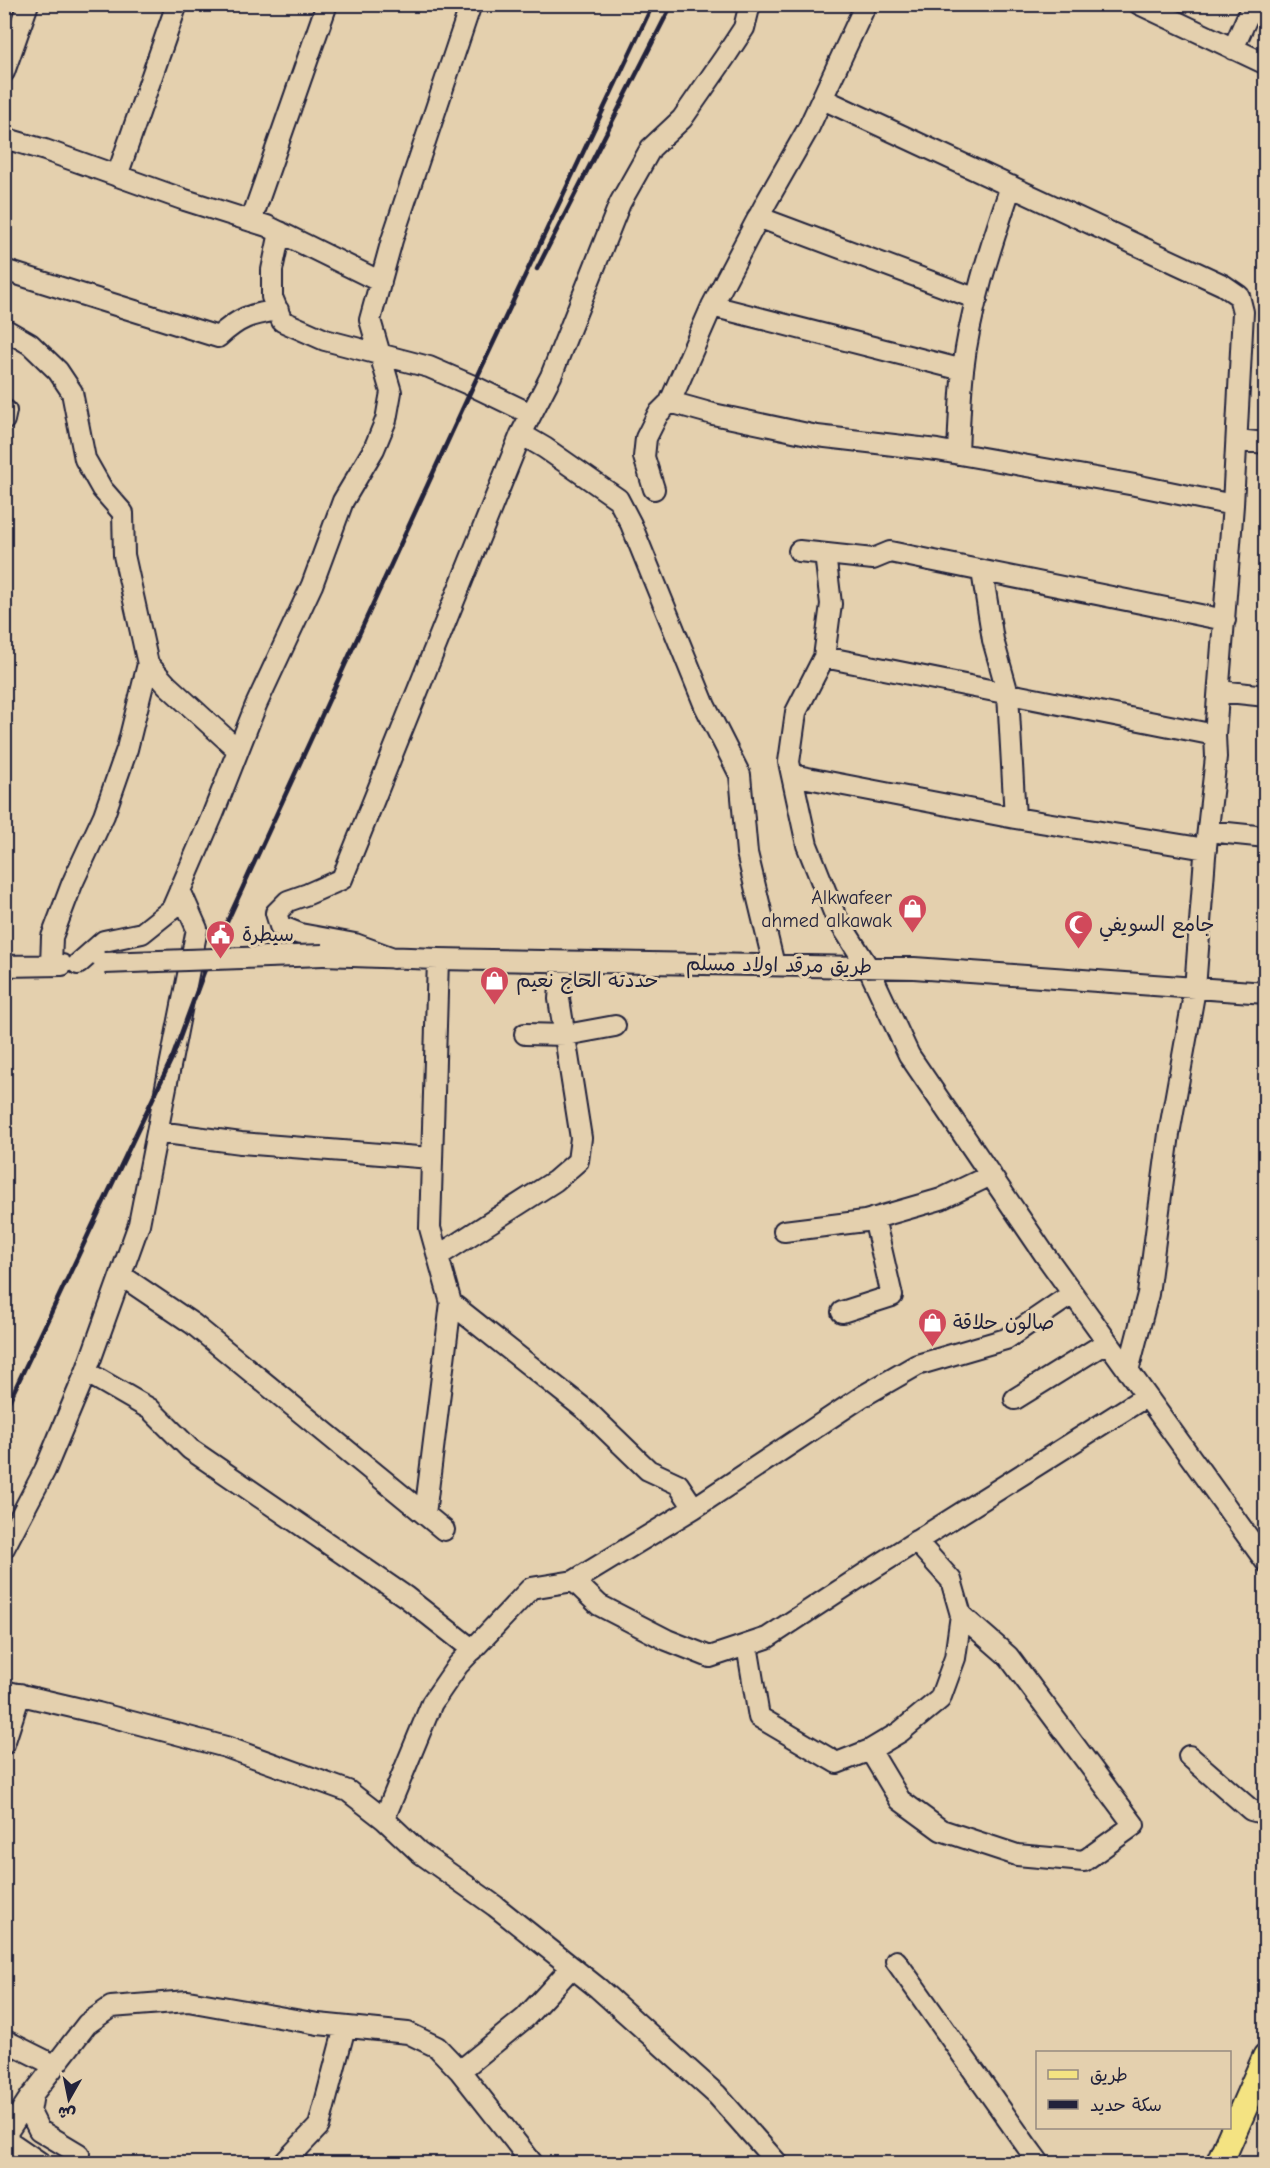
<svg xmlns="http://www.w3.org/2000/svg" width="1270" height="2168" viewBox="0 0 1270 2168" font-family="'Comic Neue','Playpen Sans Arabic',sans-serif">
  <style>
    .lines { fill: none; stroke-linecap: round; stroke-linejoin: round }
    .minor-casing { stroke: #22223b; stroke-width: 24 }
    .major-casing { stroke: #22223b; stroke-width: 30 }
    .minor { stroke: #e4d0ae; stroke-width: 20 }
    .major { stroke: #f4e382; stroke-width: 26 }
    .rail { stroke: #22223b; stroke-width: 4.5 }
    .minor-bridge-casing { stroke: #22223b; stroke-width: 24; stroke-linecap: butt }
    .minor-bridge { stroke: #e4d0ae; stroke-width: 20 }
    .labels { text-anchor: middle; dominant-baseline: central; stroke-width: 6; stroke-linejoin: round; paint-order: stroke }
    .poi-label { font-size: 20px; fill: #22223b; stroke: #e4d0ae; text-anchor: start }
    .street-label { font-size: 20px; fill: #22223b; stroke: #e4d0ae }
  </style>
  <rect width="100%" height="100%" fill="#e4d0ae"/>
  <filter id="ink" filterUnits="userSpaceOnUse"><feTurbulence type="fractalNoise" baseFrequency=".0167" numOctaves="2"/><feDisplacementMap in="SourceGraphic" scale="12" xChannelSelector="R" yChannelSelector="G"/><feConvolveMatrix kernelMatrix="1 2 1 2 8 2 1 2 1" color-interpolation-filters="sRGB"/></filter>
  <g filter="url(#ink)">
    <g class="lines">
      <defs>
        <path id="minor" d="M1139 4 1266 64
          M1233 49 1253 4
          M4 72 28 4
          M823 99 1223 285 1239 296 1243 312 1233 505 1215 735 1216 757 1205 856 1195 989 1169 1134 1148 1294 1128 1371
          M4 138 45 150 185 200 267 226 381 282
          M117 176 177 4
          M758 217 977 299
          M251 221 327 4
          M280 232 272 270V297L282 321 325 340 429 367 473 386 531 414
          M4 270 218 337C240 317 249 315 278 310
          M712 306 963 370
          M4 329 30 344 58 371 72 392 85 459 102 489 123 513 124 555 148 664 167 685 238 750
          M670 402 713 414 817 436 937 450 1135 485 1233 505
          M4 420 6 411
          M521 434 545 448 618 499 631 524 705 706 740 775 747 853 774 965
          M1237 440 1266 443
          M958 454C959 426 960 398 963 370 970 308 991 246 1011 186
          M654 489 644 457 646 438 658 414 670 402 712 306 767 201 808 129 866 4
          M799 551 873 559 890 552 1225 620
          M825 554 831 604 824 657 796 712 789 762 807 845 835 915 868 967 909 1055 1045 1255 1266 1562
          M982 571 993 640 1008 694 1015 818
          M824 657 1215 735
          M1219 691 1266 696
          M792 775 1015 818 1206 849
          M1208 831 1266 837
          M323 955 438 959 914 968 1266 993
          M393 958 355 944 300 934 280 926 276 913 288 901 308 894 342 879 521 434 551 376 620 203 651 148 682 119 725 57 744 28 750 4
          M78 964 104 941 142 933 172 909 213 814 256 705 312 585 343 501 374 449 386 420 391 392 370 320 392 240 471 4
          M51 965 52 937 72 884 104 815 127 749 148 664
          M4 966 62 965
          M525 1034 566 1035 615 1026
          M158 1132 241 1143 431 1158
          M784 1231 865 1221 941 1199 991 1175
          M438 1256 555 1181 578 1161 581 1138 559 999 562 962
          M122 1276 193 1324 444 1530
          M451 1303 587 1411 648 1470 678 1484 694 1508
          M842 1312 892 1296 874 1218
          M86 1372 150 1409 190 1449 406 1597 473 1650
          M1015 1399 1107 1342
          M425 1514 451 1303 430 1228 438 959
          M4 1548 45 1470 86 1372 139 1224 197 929 180 890
          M574 1581 694 1508 863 1396 917 1365 1006 1339 1072 1294
          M747 1645 759 1717 837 1763 870 1750 900 1732 940 1699 955 1658 961 1615 951 1580 916 1541
          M4 1691 98 1713 226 1747 348 1791 384 1819 419 1852 495 1906 598 1988 717 2095 778 2164
          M4 1744 20 1694
          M870 1750 900 1800 941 1830 1017 1855 1084 1861 1134 1825 1008 1656 961 1615
          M1189 1756 1251 1810 1266 1814
          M384 1819 432 1703 458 1665 531 1588 574 1581 599 1605 667 1640 710 1657 767 1638 866 1573 1145 1397
          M896 1961 1026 2145 1040 2164
          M4 2040 54 2065
          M460 2071 525 2018 572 1967
          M4 2137 31 2096
          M4 2138 42 2164
          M79 2154 39 2130 30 2112 33 2094 87 2024 111 2007 188 2001 318 2024 408 2033 437 2047 460 2071 533 2164
          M283 2164 319 2126 345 2027"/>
        <path id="major" d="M1219 2164 1266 2057"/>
      </defs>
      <!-- minor casing -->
      <use href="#minor" class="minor-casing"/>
      <!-- major casing -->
      <use href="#major" class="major-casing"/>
      <!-- minor -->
      <use href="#minor" class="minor"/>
      <!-- major -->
      <use href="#major" class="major"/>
      <!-- rail -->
      <path class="rail" d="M537 269 672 4
        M4 1412 173 1056 204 972 473 386 653 4"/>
      <defs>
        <path id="minor-bridge" d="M104 963 323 955"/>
      </defs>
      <!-- minor-bridge casing -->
      <use href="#minor-bridge" class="minor-bridge-casing"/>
      <!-- minor-bridge -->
      <use href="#minor-bridge" class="minor-bridge"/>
    </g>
  </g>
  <!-- icons -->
  <defs>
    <symbol id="shop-pin" viewBox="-11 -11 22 30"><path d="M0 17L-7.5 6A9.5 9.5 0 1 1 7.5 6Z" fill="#d1495b" stroke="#e4d0ae"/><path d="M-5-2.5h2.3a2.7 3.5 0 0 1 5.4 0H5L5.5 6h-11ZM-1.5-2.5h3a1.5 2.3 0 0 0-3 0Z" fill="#fff"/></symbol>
    <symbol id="mosque-pin" viewBox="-11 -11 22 30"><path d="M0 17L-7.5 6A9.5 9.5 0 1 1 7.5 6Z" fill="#d1495b" stroke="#e4d0ae"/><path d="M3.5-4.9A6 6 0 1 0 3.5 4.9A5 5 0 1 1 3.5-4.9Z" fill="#fff"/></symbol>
    <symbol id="civic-pin" viewBox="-11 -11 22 30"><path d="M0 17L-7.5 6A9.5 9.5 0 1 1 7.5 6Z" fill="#d1495b" stroke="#e4d0ae"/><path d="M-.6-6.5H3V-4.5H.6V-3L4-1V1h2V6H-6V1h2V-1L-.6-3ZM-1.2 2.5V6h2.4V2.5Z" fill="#fff"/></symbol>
  </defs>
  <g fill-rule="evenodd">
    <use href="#shop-pin" x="896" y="892" width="33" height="45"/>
    <use href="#mosque-pin" x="1062" y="908" width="33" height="45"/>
    <use href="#civic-pin" x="204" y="918" width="33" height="45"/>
    <use href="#shop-pin" x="478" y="964" width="33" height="45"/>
    <use href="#shop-pin" x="916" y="1306" width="33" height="45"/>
  </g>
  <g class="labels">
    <!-- poi labels -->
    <g class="poi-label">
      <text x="892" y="897" text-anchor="end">Alkwafeer<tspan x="892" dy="23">ahmed alkawak</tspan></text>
      <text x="1099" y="924">جامع السويفي</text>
      <text x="242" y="934">سيطرة</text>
      <text x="516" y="980">حددته الحاج نعيم</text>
      <text x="953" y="1322">صالون حلاقة</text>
    </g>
    <!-- street labels -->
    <g class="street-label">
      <text transform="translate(779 965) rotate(1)">طريق مرقد اولاد مسلم</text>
    </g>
  </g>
  <!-- margin -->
  <rect width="1270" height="2168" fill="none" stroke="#e4d0ae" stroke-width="24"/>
  <rect x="12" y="12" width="1246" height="2144" fill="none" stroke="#22223b" stroke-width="2" filter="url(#ink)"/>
  <!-- legend -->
  <rect x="1036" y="2051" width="195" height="78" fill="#e4d0ae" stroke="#968a80" stroke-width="1.5"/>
  <rect x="1048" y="2070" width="30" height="9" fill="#f4e382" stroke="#968a80" stroke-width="1.5"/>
  <text x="1090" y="2081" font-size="18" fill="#22223b">طريق</text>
  <rect x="1048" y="2100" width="30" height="9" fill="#22223b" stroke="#968a80" stroke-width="1.5"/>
  <text x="1090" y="2111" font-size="18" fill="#22223b">سكة حديد</text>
  <!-- north arrow -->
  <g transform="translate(69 2099) rotate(189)" stroke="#e4d0ae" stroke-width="4.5" paint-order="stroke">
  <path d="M0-4.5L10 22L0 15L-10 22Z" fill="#22223b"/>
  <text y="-9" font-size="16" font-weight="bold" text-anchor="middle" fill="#22223b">ش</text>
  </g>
</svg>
